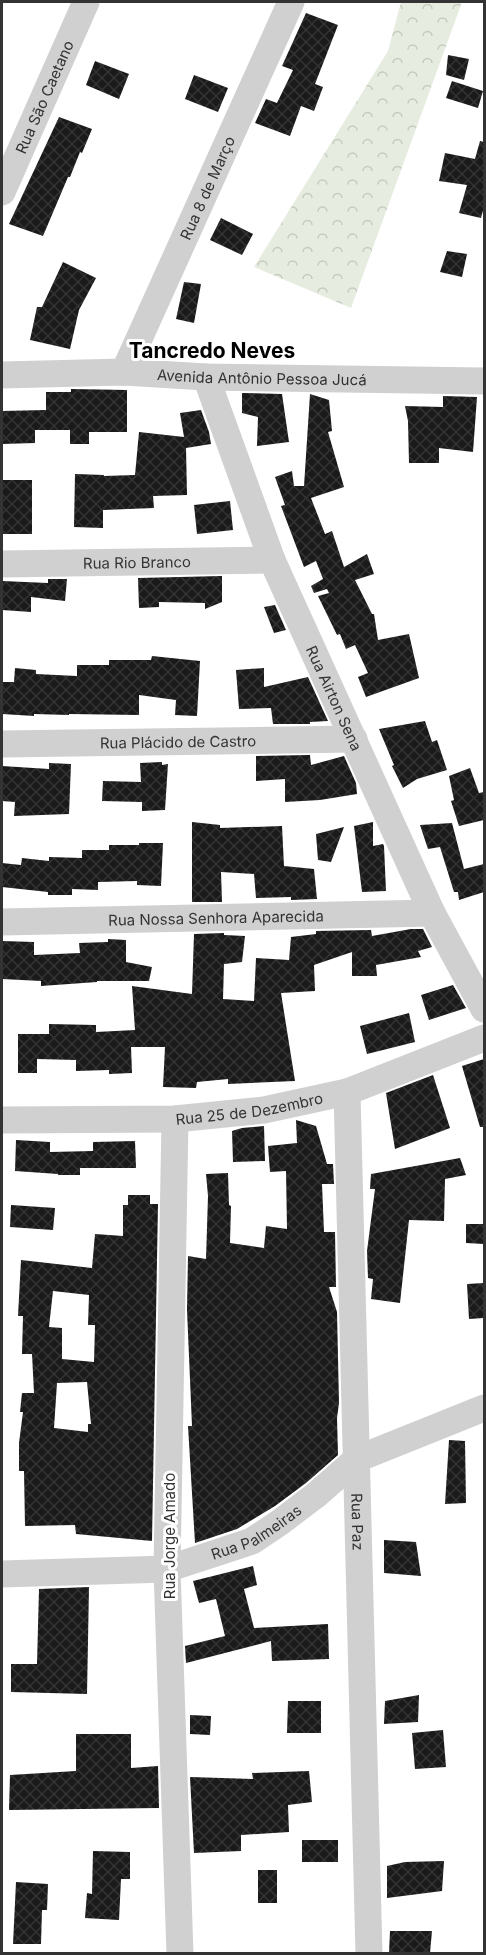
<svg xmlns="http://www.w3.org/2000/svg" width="486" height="1955" viewBox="0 0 486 1955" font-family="Inter,sans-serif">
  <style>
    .forest { fill: url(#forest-crowns) }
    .building { fill: url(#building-cross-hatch); fill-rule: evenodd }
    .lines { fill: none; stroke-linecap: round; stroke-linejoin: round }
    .minor { stroke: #d0d0d0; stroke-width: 27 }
    .labels { text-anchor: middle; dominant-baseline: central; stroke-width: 6; stroke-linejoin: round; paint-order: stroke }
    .street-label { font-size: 15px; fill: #333; stroke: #fff }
    .district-label { font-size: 21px; font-weight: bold; fill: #000; stroke: #fff }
  </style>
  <defs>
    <pattern id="forest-crowns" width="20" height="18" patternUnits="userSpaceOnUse" patternTransform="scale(1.5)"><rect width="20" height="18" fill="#e6ecdf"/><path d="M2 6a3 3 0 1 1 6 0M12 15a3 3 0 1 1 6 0" fill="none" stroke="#c6cbc0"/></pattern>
    <pattern id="building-cross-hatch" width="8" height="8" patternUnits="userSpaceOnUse" patternTransform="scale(1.5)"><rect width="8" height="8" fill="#1a1a1a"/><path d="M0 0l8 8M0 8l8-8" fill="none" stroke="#333"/></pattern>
  </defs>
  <rect width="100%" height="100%" fill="#fff"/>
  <!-- forest -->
  <path class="forest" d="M401 2H462L351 308 254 267 388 51Z"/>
  <!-- building -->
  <path class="building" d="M306 13 338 25 315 84 323 87 314 111 301 106 290 136 255 123 266 99 277 103 293 70 282 66Z
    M448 55 469 59 464 80 446 75Z
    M95 61 129 74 119 99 86 85Z
    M194 75 228 88 218 112 185 99Z
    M452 81 483 91 478 108 446 98Z
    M59 117 92 129 82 153 80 152 70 177H68L43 236 9 224Z
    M480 141 484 142V207L481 218 459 213 467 185 439 181 445 153 475 159Z
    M221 218 253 234 242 255 210 240Z
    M447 251 467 254 462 277 440 272Z
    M63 262 96 278 79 310 70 349 30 340 37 307H42Z
    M184 282 201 284 194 323 176 319Z
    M71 389 127 390V432H89V444H70V430H35V443L2 444V411L46 410V392H71Z
    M242 393 282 394 289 442 257 446 258 417 242 413Z
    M310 394 329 400 332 431 328 432 344 487 311 498 325 534 332 531 344 567 367 554 374 574 355 580 372 614H374L378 640 409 634 419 678 366 697 358 677 368 673 355 645 346 649 340 634 337 635 318 596 329 593 327 589 314 593 311 586 323 579 316 561 304 567 281 506 285 505 275 477 292 471 294 486H304Z
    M443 396 477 397 473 452 439 448V463H409L408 421 405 406 443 407Z
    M201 410 209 432 211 444 186 448 187 495 153 496 154 508 103 510V528L74 527 75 474 104 475V476L135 475 139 432 184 437 180 413Z
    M2 480H32V534H2Z
    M230 501 233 530 197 534 194 505Z
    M222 576V602L205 609V603L159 602V607L139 608 138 578Z
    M48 579H67L65 601 31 597V612L2 610V581L48 583Z
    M275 605 286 630 274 633 264 607Z
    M152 656 200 661 197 716 175 715 176 700 139 695V715L69 714V715L34 714V716L2 714V682H14L15 668 36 670V674L77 676V665H109V660H151Z
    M264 668V687L308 677 328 721 310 722V724H273L271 708 239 709 236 670Z
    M425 721 432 742 437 740 447 770 417 779 403 788 392 766 394 765 379 729Z
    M310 755 311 765 344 756 356 783 357 794 320 800 285 802V779L256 781V756Z
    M162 762V765L168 764 165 810 142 811V802L102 801 103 781 141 782 140 763Z
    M49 763 71 764 69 814 14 816 15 802 2 801V766L49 769Z
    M470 768 479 793 484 792V820L459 826 451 801 454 800 449 776Z
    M192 822 220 825V828L282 826 284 866 314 869 317 899 291 900V897L256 898 254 874 221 872 222 902H192Z
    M373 822V846L383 844 384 846 386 891 362 892 354 826Z
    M452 823 464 869 484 864V892L459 900 458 892H454L440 847 428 849 420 825Z
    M344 827 331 862 318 860 316 834Z
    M139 843H163L161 886 137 885V881L98 882V890L72 889V895H48V892L2 887V863L21 865 22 858 49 861V857L82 858V850H109V845H139Z
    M411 929H423L432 947 418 951 421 957 376 965 377 976H352V952L314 965 315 991 281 993 295 1081 228 1084V1079L197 1082 196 1088 163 1087 165 1047H131L132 1073 109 1074V1070L76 1071V1060L37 1059V1073H18V1034H49V1024L96 1025V1032L135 1030 132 986 192 994 194 934 224 933V935L245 936 242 962 224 964 223 999 254 1001 256 958 289 960 291 937 316 934V931L371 930 372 936Z
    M108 939 126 940V962L152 967 149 981H97V982L41 986V981L2 979V941L34 942V955L80 953 79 943 108 942Z
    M453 985 466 1008 429 1020 421 995Z
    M409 1013 415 1042 367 1054 360 1026Z
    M484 1059V1127H480L462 1066Z
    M433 1075 450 1128 395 1149 386 1093Z
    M296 1120 316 1126 327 1164H333L334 1184H322L324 1232H335L336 1287H329L337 1312 339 1403 337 1418 338 1455 306 1483 275 1506 237 1529 195 1543 188 1426H192L187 1310 188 1256 206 1259 208 1196 206 1174 228 1173 229 1205 231 1206 230 1243 264 1248 266 1226 287 1229 286 1171 270 1172 268 1146 297 1143Z
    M264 1126 265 1161 233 1162 232 1131 242 1128Z
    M16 1140 50 1142V1152L93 1151V1142L135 1141 136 1168H80V1175H58V1174L15 1171Z
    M460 1158 466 1175 445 1179 444 1221 409 1220 400 1303 371 1299 373 1279 368 1278 367 1251 375 1189H370L371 1174Z
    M128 1195H150V1204H158L152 1541 76 1534 75 1525 25 1526 24 1471H19V1443L23 1412H20L22 1393H34L32 1354H22L23 1316H18L21 1260 92 1268 95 1234 123 1236V1205H128ZM53 1291 89 1295 88 1325H95L94 1362 62 1359V1328L49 1327ZM87 1382 91 1424H88V1432L54 1428 57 1383Z
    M11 1205 55 1208 53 1230 10 1227Z
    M466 1224H484V1244L466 1243Z
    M484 1283V1318L469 1319 467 1284Z
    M449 1440 465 1441 466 1503 445 1504Z
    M384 1540 416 1542 421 1576 384 1573Z
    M253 1566 257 1585 244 1589 254 1628 328 1624 329 1659 272 1661 271 1641 186 1663 185 1646 225 1636 216 1599 199 1603 193 1581Z
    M89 1587 87 1694 11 1692V1664H37L39 1589Z
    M419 1695 418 1722 384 1724 385 1701Z
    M288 1701H321V1733H287Z
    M190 1715 211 1716 210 1735 190 1734Z
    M443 1730 446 1767 415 1769 412 1733Z
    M76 1734H131V1768L158 1766 159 1808 9 1810 10 1775 76 1771Z
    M309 1771 312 1802 288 1805 289 1832 241 1835V1851L194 1853 190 1777 253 1779 252 1773Z
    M302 1840H338V1862H302Z
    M93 1851 130 1852V1879H121L119 1920 85 1918 87 1893 92 1894Z
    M444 1861 442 1891 387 1898V1866L405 1862Z
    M258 1870H277V1903H258Z
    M16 1882 48 1884 47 1910H42L41 1944H13Z
    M390 1931H432L430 1953H389Z"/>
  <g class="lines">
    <!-- minor -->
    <g class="minor">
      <path id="s1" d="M2 192 86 2"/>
      <path id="s2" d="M124 372 291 2"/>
      <path id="s3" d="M2 375 124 372 206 377 484 381"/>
      <path id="s4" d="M206 377 272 560 432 913 484 1009"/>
      <path id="s5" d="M2 564 272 560"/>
      <path id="s6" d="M2 744 354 739"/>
      <path id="s7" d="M2 922 432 913"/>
      <path id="s8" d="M347 1092 369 1954"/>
      <path d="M175 1119 167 1569 180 1954"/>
      <path id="s9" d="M2 1120 175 1119 264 1110 347 1092 484 1038"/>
      <path id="s10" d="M2 1574 167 1569 252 1541 279 1523 316 1495 357 1459 484 1408"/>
    </g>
  </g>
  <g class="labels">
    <!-- street labels -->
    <g class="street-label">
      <text stroke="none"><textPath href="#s1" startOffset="104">Rua São Caetano</textPath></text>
      <text stroke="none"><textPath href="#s2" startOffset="202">Rua 8 de Março</textPath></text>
      <text stroke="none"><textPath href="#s3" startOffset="260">Avenida Antônio Pessoa Jucá</textPath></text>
      <text stroke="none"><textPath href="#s5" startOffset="135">Rua Rio Branco</textPath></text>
      <text stroke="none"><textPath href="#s4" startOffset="346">Rua Airton Sena</textPath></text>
      <text stroke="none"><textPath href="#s6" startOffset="176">Rua Plácido de Castro</textPath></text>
      <text stroke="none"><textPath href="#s7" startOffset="214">Rua Nossa Senhora Aparecida</textPath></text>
      <text stroke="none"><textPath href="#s9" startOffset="248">Rua 25 de Dezembro</textPath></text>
      <text stroke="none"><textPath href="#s8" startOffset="430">Rua Paz</textPath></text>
      <text stroke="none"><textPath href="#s10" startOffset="262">Rua Palmeiras</textPath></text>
      <text transform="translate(169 1536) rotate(-90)">Rua Jorge Amado</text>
    </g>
    <!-- district labels -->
    <g class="district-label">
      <text x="212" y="350">Tancredo Neves</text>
    </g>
  </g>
  <!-- border -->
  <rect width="486" height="1955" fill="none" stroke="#333333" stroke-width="6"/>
</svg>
